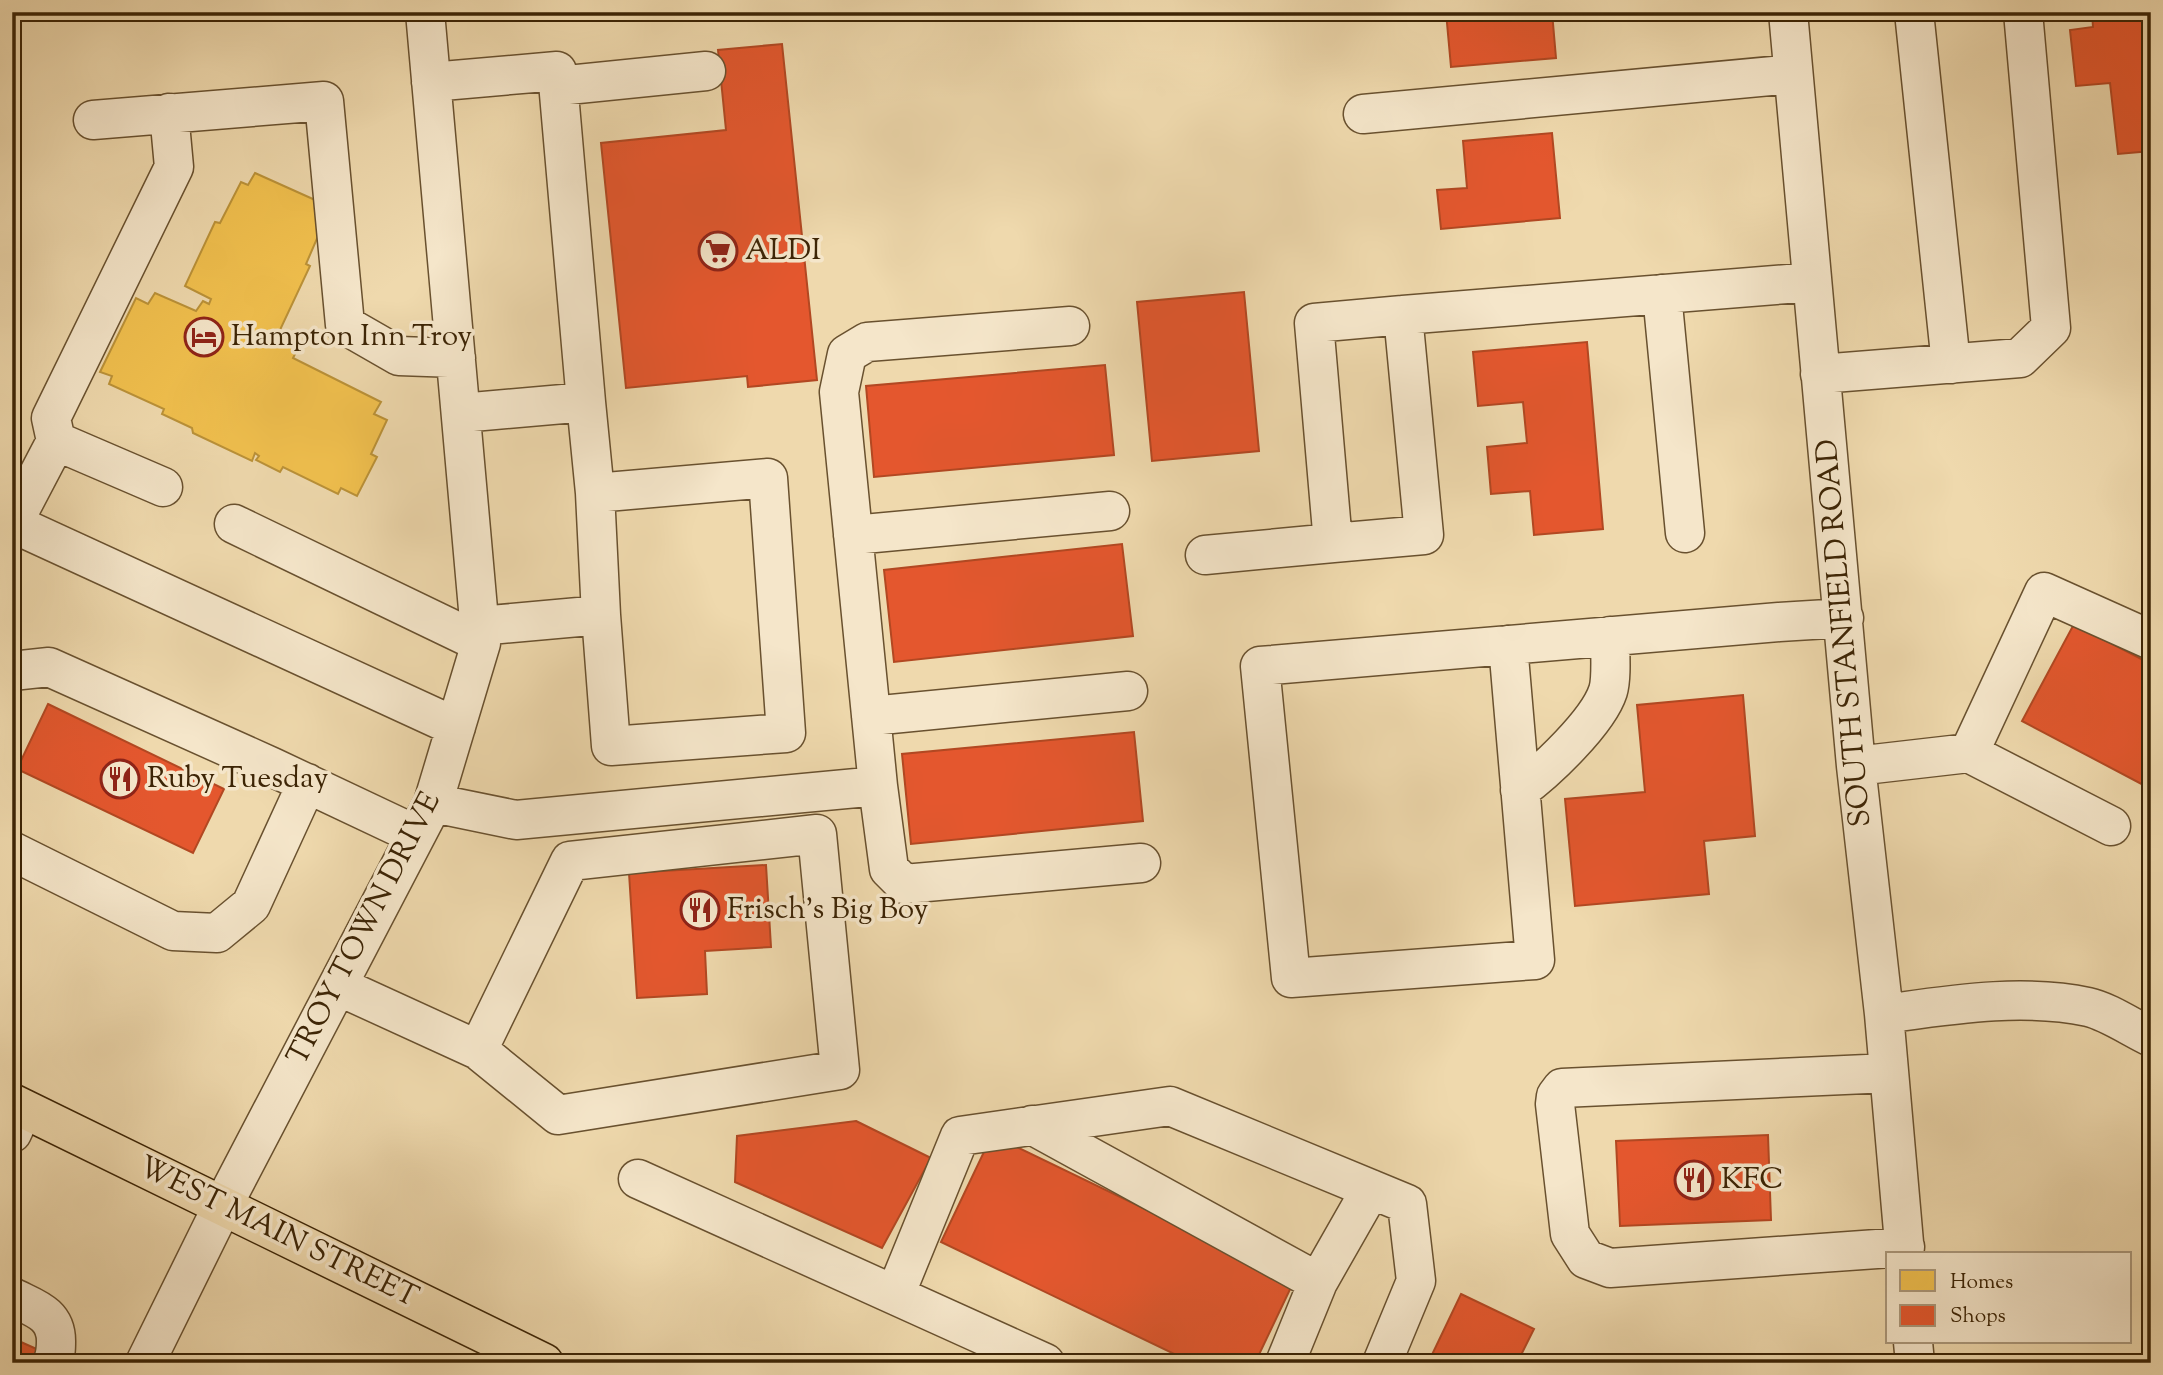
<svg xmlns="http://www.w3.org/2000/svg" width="2163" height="1375" viewBox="0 0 2163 1375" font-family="'Sorts Mill Goudy',serif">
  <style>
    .homes { fill: #f2c14e; stroke: #bb9238; stroke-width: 2 }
    .shops { fill: #e4572e; stroke: #b24822; stroke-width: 2 }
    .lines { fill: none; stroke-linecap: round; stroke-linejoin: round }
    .minor-casing { stroke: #69512f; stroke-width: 41 }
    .major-casing { stroke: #3c2405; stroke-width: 41 }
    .minor { stroke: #f5e6ca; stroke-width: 38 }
    .major { stroke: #efd9ad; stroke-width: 38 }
    .labels { text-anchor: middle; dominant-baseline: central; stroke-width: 7; stroke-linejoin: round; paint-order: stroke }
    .poi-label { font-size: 30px; fill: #3c2405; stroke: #f5e6ca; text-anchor: start }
    .street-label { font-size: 30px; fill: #3c2405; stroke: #f5e6ca }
  </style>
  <rect width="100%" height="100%" fill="#efd9ad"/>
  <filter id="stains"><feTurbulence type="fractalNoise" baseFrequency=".00286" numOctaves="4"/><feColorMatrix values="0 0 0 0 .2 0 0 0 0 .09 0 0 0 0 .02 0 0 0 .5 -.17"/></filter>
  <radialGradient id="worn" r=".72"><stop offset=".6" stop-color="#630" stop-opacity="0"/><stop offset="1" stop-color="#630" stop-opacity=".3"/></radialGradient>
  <!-- homes -->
  <path class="homes" d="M255 173 324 204 325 220 306 264 310 266 279 332 301 342 293 358 381 402 374 414 387 420 371 454 377 457 357 496 341 488 338 494 283 467 280 472 256 460 259 456 255 453 252 461 193 433 192 428 162 414 164 409 109 384 112 376 100 372 136 298 148 304 155 293 196 311 203 301 209 304 211 299 185 286 215 222 220 223 241 182 248 185Z"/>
  <!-- shops -->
  <path class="shops" d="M1446 12H1552L1556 58 1451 67Z
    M2092 12H2151V151L2118 154 2110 83 2076 86 2070 30 2093 27Z
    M782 44 817 380 748 387 747 376 626 388 601 143 726 130 718 50Z
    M1552 133 1560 218 1441 229 1437 190 1467 188 1463 141Z
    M1244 292 1259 451 1152 461 1137 302Z
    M1587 342 1603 529 1534 535 1530 491 1491 494 1487 447 1527 443 1523 402 1478 406 1473 352Z
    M1105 365 1114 455 874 477 866 386Z
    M1122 544 1133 636 894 662 884 570Z
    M2074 624 2151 664V789L2022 721Z
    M1743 695 1755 836 1704 841 1709 894 1575 906 1565 799 1645 792 1637 705Z
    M48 704 224 789 193 853 17 769Z
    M1134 732 1143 821 911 844 902 754Z
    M766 865 771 947 705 951 707 994 637 998 629 873Z
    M856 1121 931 1158 882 1248 735 1182 737 1136Z
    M992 1135 1294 1281 1255 1363H1193L941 1242Z
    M1768 1135 1771 1220 1620 1226 1616 1141Z
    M1461 1294 1534 1329 1520 1357 1532 1363H1428Z
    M12 1338 50 1355 46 1363H12Z"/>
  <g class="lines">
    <defs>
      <path id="minor" d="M1788 12 1856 766 1884 1014 1905 1254
        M1914 12 1951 364
        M431 82 557 71 586 402
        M558 86 706 71
        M1363 114 1793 74
        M93 120 324 101 345 325 399 356 456 358
        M1662 294 1685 533
        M1820 374 2020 358 2051 328 2023 12
        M461 413 586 402 595 493 768 478 786 733 611 746 601 615
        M56 441 163 487
        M12 523 456 727
        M13 523 56 441 51 418 174 167 169 113
        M234 524 481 643
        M853 535 1110 511
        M1333 543 1424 535 1403 315 1812 282
        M1205 555 1333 543 1314 323 1403 315
        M479 626 601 615 595 493
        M1508 645 1535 960 1291 978 1260 666 1779 622 1844 618
        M12 671 49 667 272 767 416 835
        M871 716 1128 691
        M1969 753 2044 592 2151 640
        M1856 766 1969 753 2111 826
        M878 786 839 392 847 354 867 342 1070 326
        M1520 790C1546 771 1598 722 1608 691 1612 678 1610 651 1610 636
        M433 803 516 820 878 786 889 869 904 884 1141 863
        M12 851 173 931 217 933 251 905 307 783
        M338 986 478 1050 558 1115 840 1070 817 834 570 861 478 1050
        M1884 1014C1950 1005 2021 993 2088 1007 2107 1011 2132 1028 2151 1037
        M1889 1073 1562 1088 1556 1096 1555 1104 1570 1234 1586 1259 1610 1268 1905 1247
        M1032 1125 1318 1282 1371 1189
        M12 1133 23 1109
        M638 1179 1045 1363
        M895 1295 960 1136 1170 1106 1407 1204 1416 1281 1382 1363
        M12 1297C33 1308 56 1313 56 1341 56 1349 56 1355 52 1363
        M1913 1342 1915 1363
        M145 1363 222 1207 433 803 481 643 425 12
        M1285 1363 1318 1282"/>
      <path id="major" d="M12 1103 544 1363"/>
    </defs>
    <!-- minor casing -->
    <use href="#minor" class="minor-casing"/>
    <!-- major casing -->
    <use href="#major" class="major-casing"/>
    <!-- minor -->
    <use href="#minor" class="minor"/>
    <!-- major -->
    <use href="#major" class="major"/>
  </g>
  <!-- icons -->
  <defs>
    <symbol id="supermarket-ring" viewBox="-11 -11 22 22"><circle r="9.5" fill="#f5e6ca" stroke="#8f2418" stroke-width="1.5"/><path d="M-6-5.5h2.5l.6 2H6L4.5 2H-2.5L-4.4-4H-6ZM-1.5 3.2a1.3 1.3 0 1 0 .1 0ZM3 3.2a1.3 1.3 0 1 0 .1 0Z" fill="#8f2418"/></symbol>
    <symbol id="hotel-ring" viewBox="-11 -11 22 22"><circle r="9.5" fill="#f5e6ca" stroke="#8f2418" stroke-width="1.5"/><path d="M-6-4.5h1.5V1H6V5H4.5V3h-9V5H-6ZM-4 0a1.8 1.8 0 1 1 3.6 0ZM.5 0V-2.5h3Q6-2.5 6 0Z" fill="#8f2418"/></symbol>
    <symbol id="restaurant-ring" viewBox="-11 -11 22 22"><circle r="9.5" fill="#f5e6ca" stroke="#8f2418" stroke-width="1.5"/><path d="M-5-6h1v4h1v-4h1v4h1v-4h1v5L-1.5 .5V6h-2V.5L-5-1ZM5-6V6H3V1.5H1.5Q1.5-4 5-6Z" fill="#8f2418"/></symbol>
  </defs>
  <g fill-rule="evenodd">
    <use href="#supermarket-ring" x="696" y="229" width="44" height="44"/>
    <use href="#hotel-ring" x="182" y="315" width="44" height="44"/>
    <use href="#restaurant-ring" x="98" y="757" width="44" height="44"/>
    <use href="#restaurant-ring" x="678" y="888" width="44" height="44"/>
    <use href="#restaurant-ring" x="1672" y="1158" width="44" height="44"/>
  </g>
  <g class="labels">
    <!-- poi labels -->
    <g class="poi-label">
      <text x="745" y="251">ALDI</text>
      <text x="231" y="337">Hampton Inn Troy</text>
      <text x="147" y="779">Ruby Tuesday</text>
      <text x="727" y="910">Frisch's Big Boy</text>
      <text x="1721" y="1180">KFC</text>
    </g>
    <!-- street labels -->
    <g class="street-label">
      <text transform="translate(1845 633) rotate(-95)">SOUTH STANFIELD ROAD</text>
      <text transform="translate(365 929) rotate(-63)">TROY TOWN DRIVE</text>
      <text transform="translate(278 1233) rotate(26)">WEST MAIN STREET</text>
    </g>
  </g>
  <!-- margin -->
  <rect width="2163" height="1375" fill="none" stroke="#efd9ad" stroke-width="42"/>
  <rect x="14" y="14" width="2135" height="1347" fill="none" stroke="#3c2405" stroke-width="3.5"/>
  <rect x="21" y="21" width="2121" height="1333" fill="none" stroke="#3c2405" stroke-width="2"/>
  <!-- legend -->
  <rect x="1886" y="1252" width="245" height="91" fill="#f5e6ca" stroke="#ab987b" stroke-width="2"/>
  <rect x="1900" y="1270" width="35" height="21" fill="#f2c14e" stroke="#ab987b" stroke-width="2"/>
  <text x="1950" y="1288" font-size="21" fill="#3c2405">Homes</text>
  <rect x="1900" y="1305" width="35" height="21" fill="#e4572e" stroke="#ab987b" stroke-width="2"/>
  <text x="1950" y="1322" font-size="21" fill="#3c2405">Shops</text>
  <rect width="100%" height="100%" filter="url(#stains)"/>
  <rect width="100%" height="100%" fill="url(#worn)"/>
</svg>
